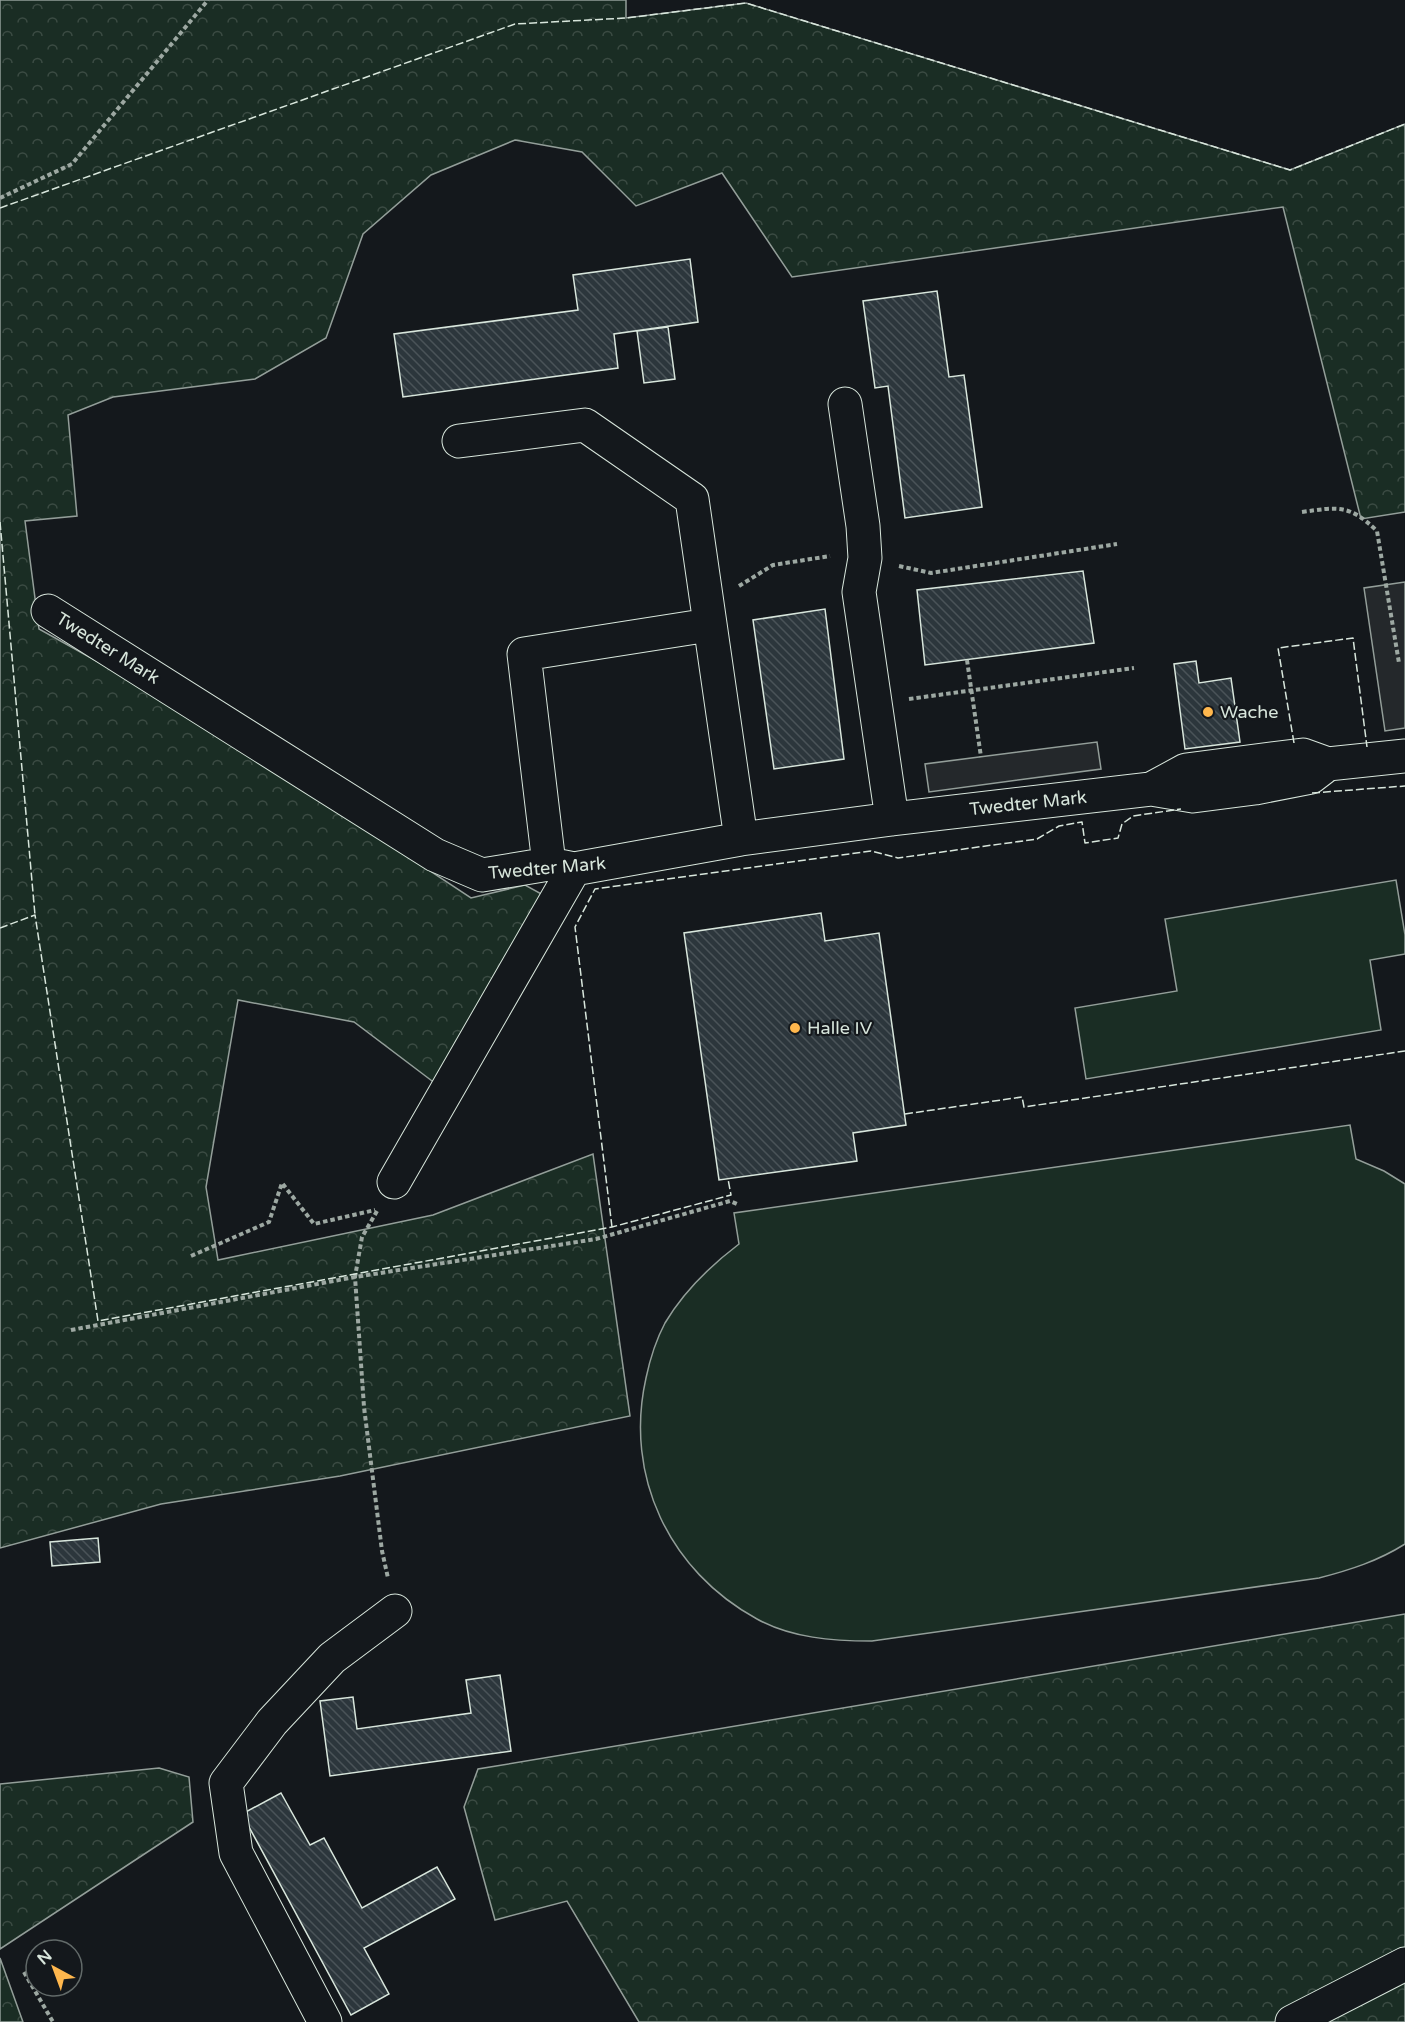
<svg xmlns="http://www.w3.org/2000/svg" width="1405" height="2022" viewBox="0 0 1405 2022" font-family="'Varela Round',sans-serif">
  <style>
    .forest { fill: url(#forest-crowns); stroke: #939e99; stroke-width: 1.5 }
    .garden { fill: #1a2d24; stroke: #939e99; stroke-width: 1.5 }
    .parking { fill: #24282b; stroke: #939e99; stroke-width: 1.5 }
    .building { fill: url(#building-back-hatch); stroke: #d8e6dc; stroke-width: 1.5 }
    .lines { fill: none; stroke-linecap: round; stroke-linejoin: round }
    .minor-casing { stroke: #d8e6dc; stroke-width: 35 }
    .path { stroke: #9da8a2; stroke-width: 4; stroke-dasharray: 4.5 3; stroke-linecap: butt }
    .minor { stroke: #14181c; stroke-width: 33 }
    .fence { stroke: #d8e6dc; stroke-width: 1.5; stroke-dasharray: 8 3; stroke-linecap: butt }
    .poi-dot { fill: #ffb74d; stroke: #14181c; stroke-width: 2 }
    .labels { text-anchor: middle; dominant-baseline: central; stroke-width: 4.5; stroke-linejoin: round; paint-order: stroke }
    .street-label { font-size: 18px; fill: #d8e6dc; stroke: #14181c }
    .poi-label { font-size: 18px; fill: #d8e6dc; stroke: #14181c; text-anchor: start }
  </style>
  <defs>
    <pattern id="forest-crowns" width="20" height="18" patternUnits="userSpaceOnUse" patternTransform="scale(1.5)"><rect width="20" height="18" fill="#1a2d24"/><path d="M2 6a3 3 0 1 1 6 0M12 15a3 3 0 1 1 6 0" fill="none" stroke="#3b4b43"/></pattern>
    <pattern id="building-back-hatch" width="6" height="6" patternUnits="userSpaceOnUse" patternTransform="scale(1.5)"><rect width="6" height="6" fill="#2c363c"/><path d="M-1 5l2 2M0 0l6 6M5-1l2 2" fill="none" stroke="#4a5358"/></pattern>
  </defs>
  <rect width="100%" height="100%" fill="#14181c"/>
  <!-- forest -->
  <path class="forest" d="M0 0H626V18L746 3 1290 170 1405 124V512L1361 519 1283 207 792 277 722 173 636 206 582 152 515 140 431 175 363 234 326 338 255 379 113 397 68 415 77 516 25 521 39 629 197 717 471 898 525 885 547 897 440 1087 354 1022 238 1000 206 1187 218 1260 433 1215 593 1154 630 1416 340 1476 161 1504 0 1548Z
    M1405 1614V2022H639L567 1901 495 1920 464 1807 478 1769Z
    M159 1768 189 1777 193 1822 0 1949V1784Z
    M0 1958 23 2022H0Z"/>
  <!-- garden -->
  <path class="garden" d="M1396 880 1405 935V954L1370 960 1381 1030 1086 1079 1075 1008 1177 991 1165 919Z
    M1350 1125 1356 1159 1384 1171 1405 1184V1544C1378 1561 1350 1570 1319 1578L872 1641C832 1641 792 1638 757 1619 669 1571 624 1476 646 1378 650 1359 656 1340 665 1323 684 1291 710 1266 739 1244L734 1213Z"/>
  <!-- parking -->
  <path class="parking" d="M1405 582V728L1385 731 1364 588Z
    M1097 742 1101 769 929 792 925 764Z"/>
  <!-- building -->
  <path class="building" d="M690 259 698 322 614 334 618 368 403 397 394 334 578 310 573 275Z
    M937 291 949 377 964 375 982 507 905 518 888 386 875 388 863 301Z
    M668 327 675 379 644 383 637 331Z
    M1083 571 1094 643 925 665 917 590Z
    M825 609 844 759 774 769 753 620Z
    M1196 661 1199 683 1231 678 1240 742 1185 749 1174 664Z
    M821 913 825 941 879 933 906 1125 853 1133 857 1161 719 1180 684 933Z
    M98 1538 100 1562 52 1566 50 1542Z
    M500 1675 511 1751 330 1776 320 1701 353 1697 357 1729 471 1713 466 1680Z
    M281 1793 310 1845 324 1838 362 1908 437 1867 455 1899 364 1948 389 1994 351 2015 242 1814Z"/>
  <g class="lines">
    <defs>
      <path id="minor" d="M845 404 863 526 865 558 859 592 892 819
        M459 441 585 425 692 499 741 839
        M48 611 435 855 482 875 549 864 574 869 741 839 892 819 1151 789 1186 770 1303 755 1328 764 1405 756
        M1151 789 1193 796 1255 788 1311 777 1328 764
        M549 864 524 654 709 625
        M394 1182 574 869
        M325 2022 236 1853 226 1783 272 1722 332 1658 395 1611
        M1292 2022 1405 1964"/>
    </defs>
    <!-- minor casing -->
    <use href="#minor" class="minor-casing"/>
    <!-- path -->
    <path class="path" d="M0 198 72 164 208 0
      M1302 512C1338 507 1349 504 1377 531L1399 663
      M899 566 931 573 1117 544
      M739 586 773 565 830 556
      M967 660 981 757
      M909 699 1134 668
      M377 1211 362 1237 355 1277 364 1407 382 1551 388 1578
      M191 1256 269 1222 282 1183 314 1224 375 1210
      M71 1330 355 1277 596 1239 730 1201 737 1204
      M24 1972 53 2022"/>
    <!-- minor -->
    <use href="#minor" class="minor"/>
    <!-- fence -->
    <path class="fence" d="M0 208 515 24 626 18 746 3 1290 170 1405 124
      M0 522 35 915
      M1294 743 1278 648 1353 638 1367 747
      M1312 793 1405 786
      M0 928 35 915 98 1321 612 1227 731 1195 728 1179
      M905 1114 1022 1097 1024 1107 1405 1051
      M612 1227 575 927 595 889 871 851 898 858 1037 839 1059 826 1082 822 1085 843 1118 838 1122 824 1133 816 1181 809"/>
  </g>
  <!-- markers -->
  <g class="poi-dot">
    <circle cx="1208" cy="712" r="6"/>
    <circle cx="795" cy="1028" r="6"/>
  </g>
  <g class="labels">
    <!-- street labels -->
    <g class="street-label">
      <text transform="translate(108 648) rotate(32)">Twedter Mark</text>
      <text transform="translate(1028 803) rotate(-6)">Twedter Mark</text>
      <text transform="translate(547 868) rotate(-5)">Twedter Mark</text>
    </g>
    <!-- poi labels -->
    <g class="poi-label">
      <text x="1220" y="712">Wache</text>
      <text x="807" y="1028">Halle IV</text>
    </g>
  </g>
  <!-- north arrow -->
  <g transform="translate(54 1968) rotate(319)"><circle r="28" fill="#14181c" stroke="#626a69" stroke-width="1.5"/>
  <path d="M0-4.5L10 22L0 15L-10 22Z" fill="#ffb74d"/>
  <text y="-9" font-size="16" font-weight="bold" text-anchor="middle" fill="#d8e6dc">N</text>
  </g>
</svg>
